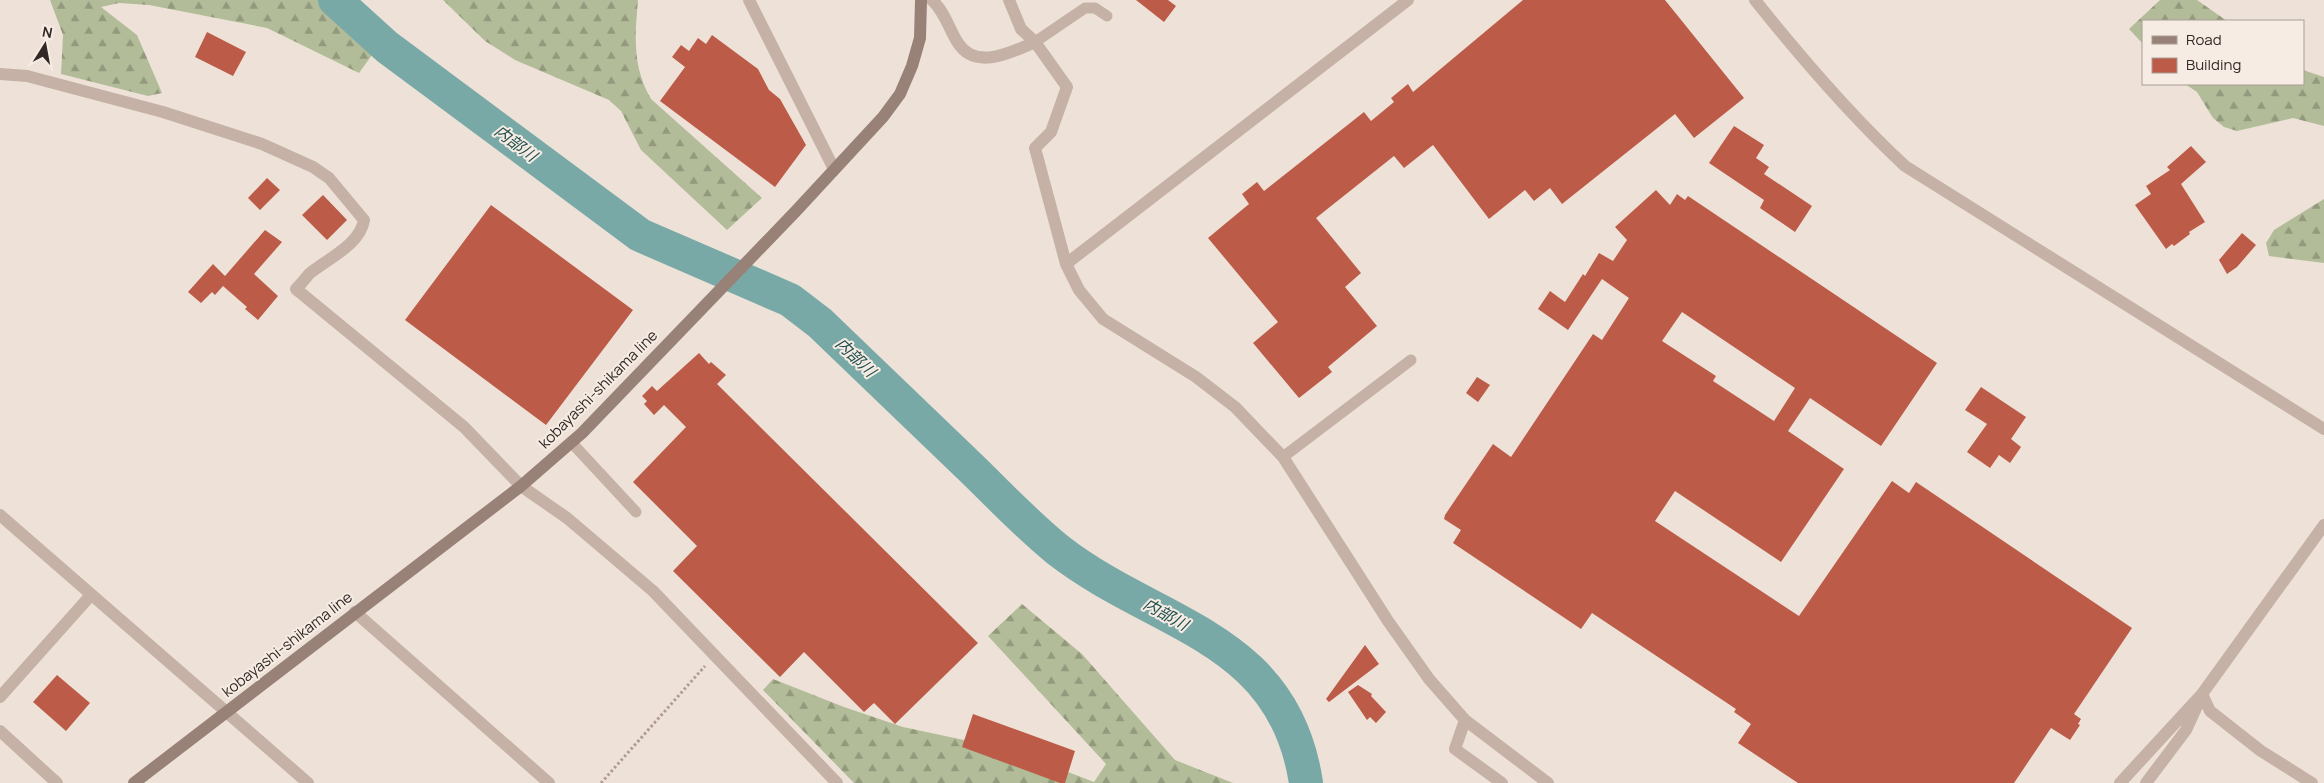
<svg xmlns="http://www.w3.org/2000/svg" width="2324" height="783" viewBox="0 0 2324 783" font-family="Manrope,'Noto Sans JP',sans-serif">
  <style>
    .forest { fill: url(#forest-firs) }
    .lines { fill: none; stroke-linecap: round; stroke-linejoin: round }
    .river { stroke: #79a9a7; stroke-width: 34 }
    .building { fill: #bc5c48; fill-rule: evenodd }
    .path { stroke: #b19b90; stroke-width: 3; stroke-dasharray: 2.5 2.5; stroke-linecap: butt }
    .service { stroke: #c5b1a5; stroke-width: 11 }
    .minor { stroke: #c5b1a5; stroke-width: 12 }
    .tertiary { stroke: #c5b1a5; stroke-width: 12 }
    .secondary { stroke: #988177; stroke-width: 12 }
    .labels { text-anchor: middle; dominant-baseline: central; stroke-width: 4; stroke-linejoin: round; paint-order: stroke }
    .street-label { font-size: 15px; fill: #322926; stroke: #f7ece3 }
    .water-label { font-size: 16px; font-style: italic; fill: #1f4f4f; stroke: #f7ece3 }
  </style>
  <defs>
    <pattern id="forest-firs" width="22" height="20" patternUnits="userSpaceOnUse" patternTransform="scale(1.25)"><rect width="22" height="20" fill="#b3bc99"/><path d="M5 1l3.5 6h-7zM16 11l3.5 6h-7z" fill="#92997d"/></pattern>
  </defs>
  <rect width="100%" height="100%" fill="#eee2d8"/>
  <!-- forest -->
  <path class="forest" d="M50 0H334L382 41 359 73 267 28 149 5 119 3 101 7 137 35 162 93 148 96 61 74 63 35Z
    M443 0H638C635 36 632 66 651 99L762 198 727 230 641 150 621 111 609 100 515 60 485 41Z
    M2160 0H2197L2227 21H2143V44L2129 29Z
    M2303 70 2324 77V126L2293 118 2237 131 2224 127 2213 118 2197 92 2185 84H2303Z
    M2324 199V263L2269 256 2266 243 2274 230Z
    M1022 604 1082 654 1175 760 1233 783H854L763 690 773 679 844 707 903 727 1011 750 1094 782 1106 764 988 636Z"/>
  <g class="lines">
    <!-- river -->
    <path class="river" d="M335 0 387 47 640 235 790 300 820 323C870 371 920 419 970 467 999 495 1027 525 1058 550 1157 627 1284 635 1306 783"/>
  </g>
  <!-- building -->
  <path class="building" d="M1136 0H1168L1176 6 1164 22Z
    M1523 0H1665L1744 98 1694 138 1675 114 1562 204 1550 188 1534 201 1525 190 1489 219 1433 145 1404 168 1394 156 1316 218 1361 273 1345 287 1377 326 1328 367 1332 372 1299 398 1253 343 1278 322 1208 238 1249 204 1242 194 1257 182 1264 191 1364 112 1371 121 1394 102 1391 98 1408 84 1413 92Z
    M207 32 246 52 233 76 195 57Z
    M712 35 758 69 769 90 780 99 806 145 775 187 660 101 685 67 672 57 681 45 689 51 698 38 706 44Z
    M1734 126 1764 145 1756 158 1769 167 1764 174 1812 206 1795 232 1760 208 1764 200 1709 163Z
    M2191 146 2206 162 2181 184 2205 222 2189 232 2190 234 2174 246 2172 244 2166 249 2135 205 2151 194 2146 186 2170 170 2167 167Z
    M267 178 280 190 260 210 248 198Z
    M1656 190 1670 205 1677 194 1685 200 1688 196 1937 363 1881 446 1810 398 1788 431 1844 469 1781 562 1675 491 1655 521 1799 616 1892 481 1909 493 1916 482 2132 628 2074 714 2081 719 2078 724 2080 725 2070 740 2051 728 2014 783H1798L1738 743 1751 724 1734 712 1736 709 1592 613 1581 629 1453 543 1461 530 1444 519 1445 515 1493 444 1511 457 1593 334 1602 340 1629 298 1602 279 1568 330 1538 309 1550 291 1565 302 1583 274 1585 276 1599 253 1613 261 1627 240 1615 227ZM1682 312 1795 388 1774 421 1713 381 1716 376 1662 341Z
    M323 195 347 220 327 240 302 215Z
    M491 205 633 310 546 425 405 320Z
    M265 230 282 242 254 274 278 296 258 320 245 309 247 307 223 286 215 295 212 292 201 303 188 292 213 264 225 276Z
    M2242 233 2256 245 2237 267 2227 274 2219 260Z
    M699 353 709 364 711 362 726 375 717 384 978 643 895 724 874 703 864 712 804 652 780 677 673 571 697 546 633 482 686 427 664 405 654 415 644 404 647 401 642 396 652 386 657 391Z
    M1477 377 1490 385 1478 402 1466 393Z
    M1981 387 2026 417 2011 439 2021 447 2010 463 1999 455 1990 468 1967 452 1987 424 1965 410Z
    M1365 645 1379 664 1329 702 1326 699Z
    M57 675 90 703 66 731 33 702Z
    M1358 685 1372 694 1371 696 1386 712 1376 723 1370 717 1367 720 1348 692Z
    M973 714 1075 751 1065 783H1060L962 747Z"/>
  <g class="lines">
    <!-- path -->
    <path class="path" d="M601 783 705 666"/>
    <!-- service -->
    <path class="service" d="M1035 42 1085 8H1095L1107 16
      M571 442 636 512
      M1283 457 1411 360"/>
    <!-- minor -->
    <path class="minor" d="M749 0 834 169
      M932 0C945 12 949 29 958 43 976 71 1012 52 1035 42L1021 29 1009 0
      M1408 0 1066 264 1079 290 1103 319 1196 377 1235 407 1283 457 1388 621 1429 679 1465 720 1548 783
      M1035 42 1067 87 1051 132 1035 148 1066 264
      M0 74 27 76 163 112 262 144 313 167 329 178 364 220C360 245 327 259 309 274 305 279 301 284 296 289L464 427 521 486 567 518 653 591 837 783
      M0 515 308 783
      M355 612 549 783
      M2202 694 2210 711 2261 751 2312 783
      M0 697 91 595
      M1465 720 1455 749 1502 783
      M0 731 57 783
      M2120 783 2202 694 2324 525
      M2146 783 2186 730 2197 706"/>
    <!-- tertiary -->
    <path class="tertiary" d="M1755 0C1802 59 1850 115 1905 166L2324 429"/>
    <!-- secondary -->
    <path class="secondary" d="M134 783 521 486 582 433 796 211 883 117 900 94 912 66 920 38 921 0"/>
  </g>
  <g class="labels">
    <!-- street labels -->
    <g class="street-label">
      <text transform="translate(598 389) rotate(-45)">kobayashi-shikama line</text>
      <text transform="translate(287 644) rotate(-38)">kobayashi-shikama line</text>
    </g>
    <!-- water labels -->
    <g class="water-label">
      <text transform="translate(516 143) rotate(37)">内部川</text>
      <text transform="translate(856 357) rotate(44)">内部川</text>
      <text transform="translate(1166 614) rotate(29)">内部川</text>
    </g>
  </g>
  <!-- legend -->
  <rect x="2142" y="20" width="162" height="65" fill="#f7ece3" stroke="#a89e97"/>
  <rect x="2152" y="36" width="25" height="8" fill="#988177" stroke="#a89e97"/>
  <text x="2186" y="45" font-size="15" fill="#322926">Road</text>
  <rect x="2152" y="58" width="25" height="15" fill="#bc5c48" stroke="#a89e97"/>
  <text x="2186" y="70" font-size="15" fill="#322926">Building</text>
  <!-- north arrow -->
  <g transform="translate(45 45) rotate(11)" stroke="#f7ece3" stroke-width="4" paint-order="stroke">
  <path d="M0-4L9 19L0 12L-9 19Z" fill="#322926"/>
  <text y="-8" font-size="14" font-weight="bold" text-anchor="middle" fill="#322926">N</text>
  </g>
</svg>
